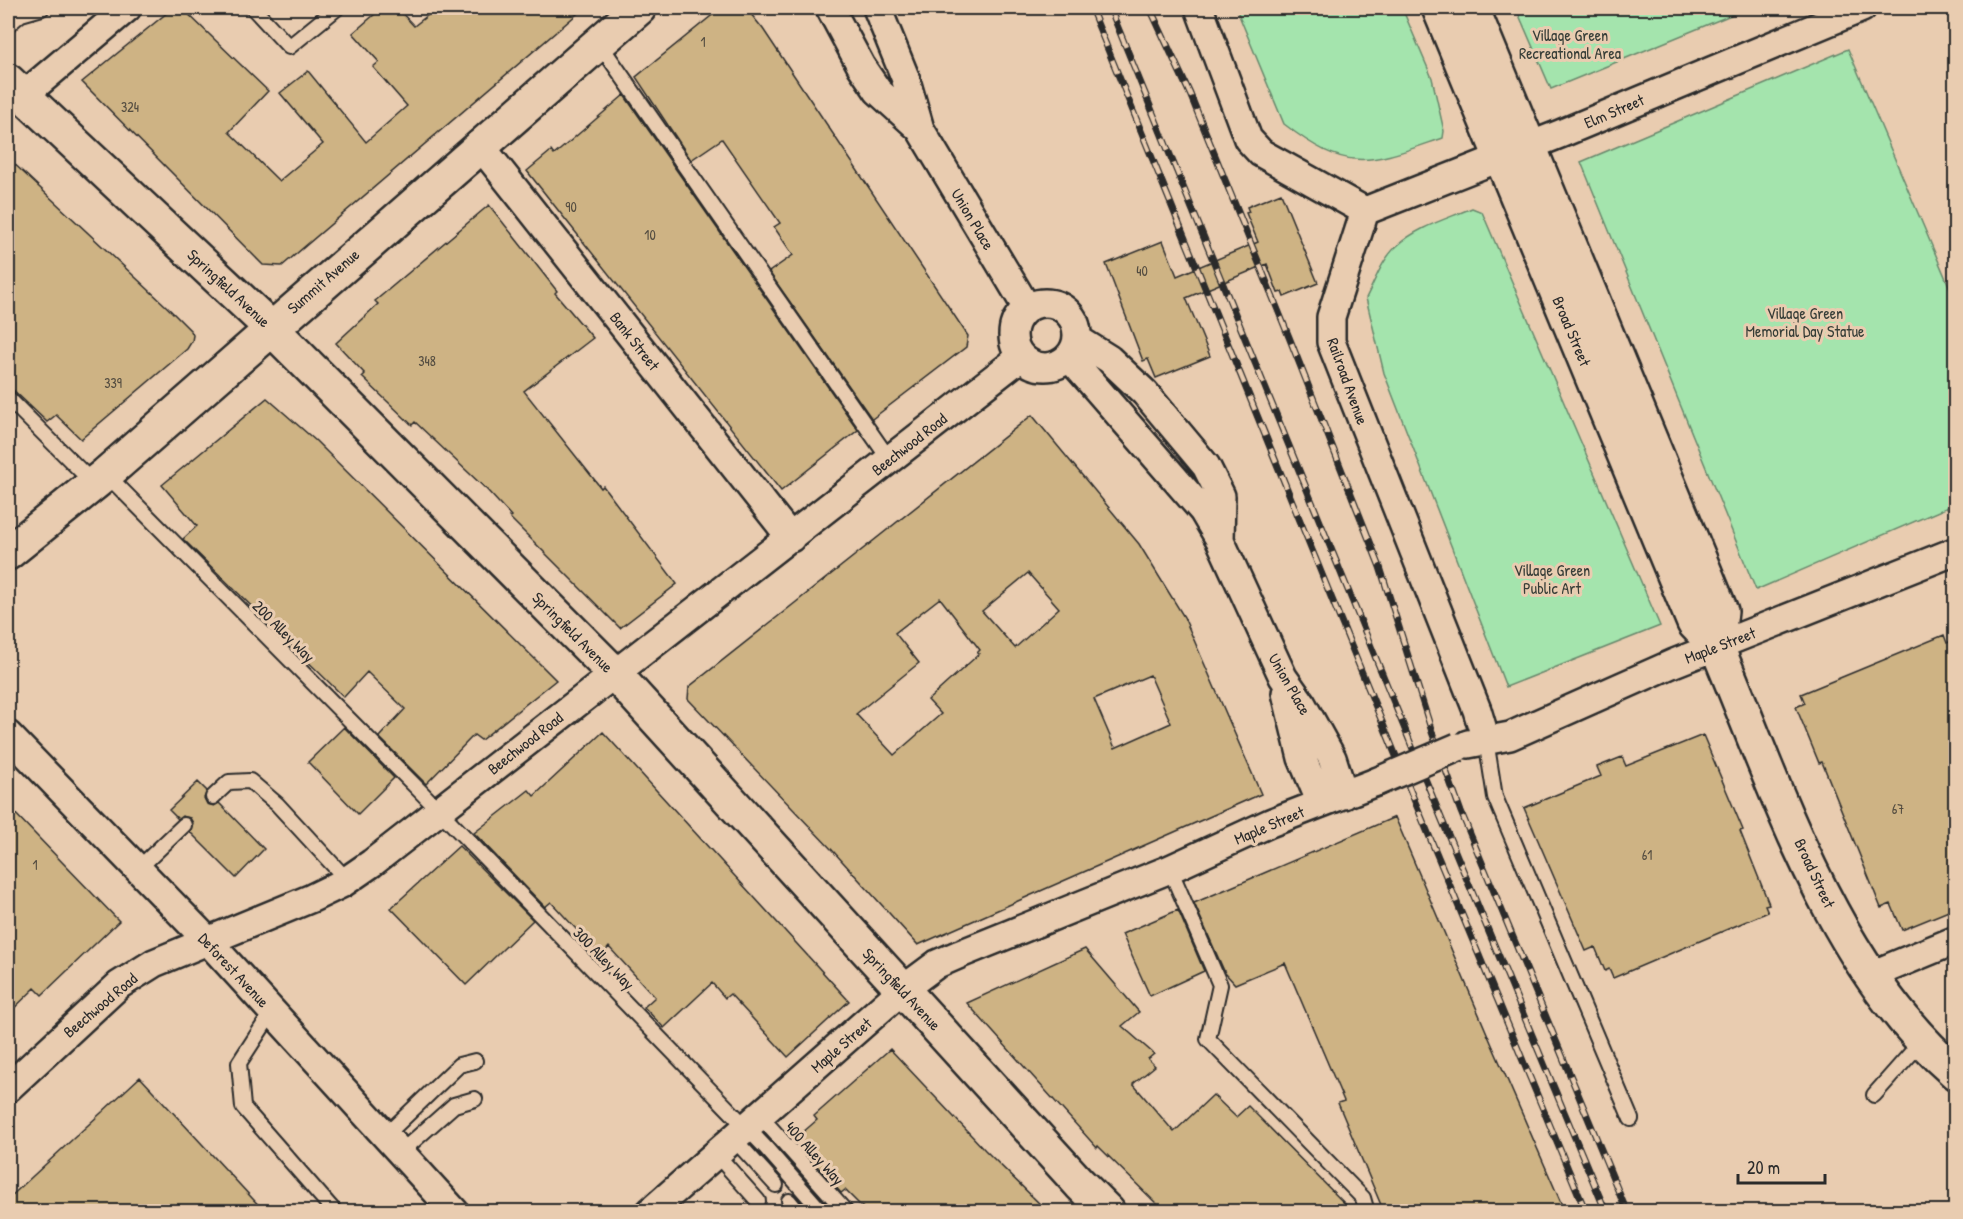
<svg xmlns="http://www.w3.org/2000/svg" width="1963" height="1219" viewBox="0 0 1963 1219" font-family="'Patrick Hand',sans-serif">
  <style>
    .green { fill: #a4e4ad; stroke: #68886c; stroke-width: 1.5 }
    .building { fill: #ceb384; stroke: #2b2b2b; stroke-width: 1.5; fill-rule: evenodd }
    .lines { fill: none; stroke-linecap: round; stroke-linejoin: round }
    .service-casing { stroke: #2b2b2b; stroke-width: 18 }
    .minor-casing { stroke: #2b2b2b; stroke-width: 32 }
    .tertiary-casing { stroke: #2b2b2b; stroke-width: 38 }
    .secondary-casing { stroke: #2b2b2b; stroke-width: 38 }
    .service { stroke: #e9ccb0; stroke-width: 14 }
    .minor { stroke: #e9ccb0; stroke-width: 27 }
    .tertiary { stroke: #e9ccb0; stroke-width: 33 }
    .secondary { stroke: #e9ccb0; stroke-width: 33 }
    .rail-casing { stroke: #2b2b2b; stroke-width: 7 }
    .rail { stroke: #e9ccb0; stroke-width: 4.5; stroke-dasharray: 14; stroke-linecap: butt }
    .minor-bridge-casing { stroke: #2b2b2b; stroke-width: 32; stroke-linecap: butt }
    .minor-bridge { stroke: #e9ccb0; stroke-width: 27 }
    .labels { text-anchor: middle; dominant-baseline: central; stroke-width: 6; stroke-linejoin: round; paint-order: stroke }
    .number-label { font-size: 14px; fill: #544d41 }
    .park-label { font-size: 16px; fill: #373e38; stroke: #e9ccb0 }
    .street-label { font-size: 16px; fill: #2b2b2b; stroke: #e9ccb0 }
  </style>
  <rect width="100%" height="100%" fill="#e9ccb0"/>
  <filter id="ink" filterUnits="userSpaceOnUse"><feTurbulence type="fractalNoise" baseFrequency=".0167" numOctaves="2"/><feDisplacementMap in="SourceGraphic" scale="12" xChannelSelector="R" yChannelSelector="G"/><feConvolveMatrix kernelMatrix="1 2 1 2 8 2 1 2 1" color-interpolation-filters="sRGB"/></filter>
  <g filter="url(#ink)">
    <!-- green -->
    <path class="green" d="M1236 8H1402L1432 78 1444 131 1443 138C1370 163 1350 175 1284 124Z
      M1516 8H1748L1551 89Z
      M1848 49 1955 300V504L1756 590 1581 162Z
      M1472 208 1482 212 1660 626 1506 687 1384 373 1366 298C1375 281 1382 259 1397 246 1417 227 1447 219 1472 208Z"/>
    <!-- building -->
    <path class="building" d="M173 8H182L268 91 229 132 279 181 323 144 280 93 308 71 366 142 407 106 373 67 379 62 353 33 382 8H397L414 26 437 8H584L282 266 263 265 82 82Z
      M721 8H746L763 29 968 336 966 347 872 419 769 272 793 255 774 227 780 223 722 139 691 160 636 77Z
      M624 95 858 430 781 491 527 171 551 151 554 155Z
      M8 158 166 306 191 331 193 335 192 341 187 349 81 439 56 415 47 422 8 385Z
      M1281 193 1318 283 1284 297 1282 292 1278 293 1267 264 1186 298 1210 356 1156 378 1148 359 1143 361 1106 264 1163 241 1177 276 1258 242 1246 213 1249 212 1247 207Z
      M489 205 557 291 555 293 593 338 524 391 601 488 603 486 677 584 620 628 509 517 511 516 487 490 415 422 412 425 362 377 365 374 336 343 378 304 375 301Z
      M267 398 316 441 556 680 481 740 474 735 426 784 379 737 405 709 367 672 344 697 183 539 197 526 162 485Z
      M1032 415 1139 544 1184 617 1261 794 918 945 833 851 688 699 689 687ZM1028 573 1059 608 1015 648 982 611ZM940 598 980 650 977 653 979 654 928 700 941 714 894 755 856 714 919 663 895 633ZM1150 675 1171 723 1115 748 1094 699Z
      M1944 635 1947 643 1956 639V908L1902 930 1891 904 1881 908 1822 762 1819 763 1796 707 1805 703 1801 694Z
      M344 727 394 778 358 814 308 762Z
      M603 732 849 1001 788 1057 730 994 725 998 712 983 664 1028 644 1007 655 997 609 947 601 956 551 902 545 907 474 833 529 790 534 796Z
      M1703 735 1743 830 1740 831 1769 904 1765 905 1768 912 1613 978 1609 969 1605 971 1595 947 1586 951 1524 808 1601 776 1597 767 1622 757 1626 766Z
      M198 782 207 791 204 798 207 804 214 806 219 803 264 849 236 878 190 832 193 823 190 818 182 816 178 819 169 810Z
      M8 806 119 921 42 995 35 988 8 1014Z
      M1395 817 1489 1038 1565 1212H1384L1338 1103 1344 1101 1285 963 1235 984 1225 973 1194 903Z
      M459 846 533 920 466 985 391 908Z
      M1178 910 1204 971 1150 996 1122 934Z
      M1085 949 1139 1012 1122 1026 1154 1054 1148 1059 1155 1066 1133 1084 1174 1132 1213 1095 1236 1117 1248 1106 1353 1212H1165L1098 1146 1097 1148 967 1003Z
      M890 1049 985 1150 1048 1212H867L845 1190 841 1193 794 1140 817 1120 814 1116Z
      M140 1077 265 1212H8V1199Z"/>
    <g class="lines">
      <defs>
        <path id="service" d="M253 8 289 47 337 8
          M8 25 21 14 42 8
          M599 43 889 459
          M8 398 94 484
          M106 474 423 794 766 1148 822 1212
          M1486 740 1495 797 1631 1119
          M213 797 229 782 250 781 277 804 347 880
          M138 869 184 825
          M1170 869 1220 985 1208 1039 1363 1198 1367 1212
          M272 1012 239 1063 243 1107 335 1212
          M1874 1095 1921 1042
          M760 1116 846 1212
          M386 1135 459 1065 475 1061
          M734 1139 776 1185
          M401 1152 454 1105 475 1099
          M716 1154 758 1201
          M789 1201 798 1212"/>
        <path id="minor" d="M830 8 861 66 878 91 920 129
          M877 8 905 77 920 129 1027 308
          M1199 8 1248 139 1261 153 1365 211
          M24 95 127 8
          M479 144 791 538
          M1365 211 1331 317V342L1477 710 1486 740
          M1365 211 1560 134 1862 8
          M1013 335a32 32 0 1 1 64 0a32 32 0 1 1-64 0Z
          M1077 339 1109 359 1145 393 1206 466 1221 496 1220 540
          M1069 357 1203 511 1220 540 1283 677 1302 704 1332 758 1344 795
          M1286 693 1302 758 1321 803
          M8 735 206 939 455 1212
          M1468 744 1510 736 1674 663 1956 551
          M1869 976 1956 940
          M8 1088 119 985 154 963 312 898 343 883 372 863 1021 357
          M650 1212 902 990 937 964 960 954 1170 869 1270 823 1376 782"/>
        <path id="tertiary" d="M8 553 106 474 639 8"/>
        <path id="secondary" d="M1439 8 1694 623 1717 647C1779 794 1832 966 1956 1073
          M1472 8 1721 611 1717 647
          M8 81 270 327 615 674 1080 1184 1108 1212"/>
      </defs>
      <!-- service casing -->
      <use href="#service" class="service-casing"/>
      <!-- minor casing -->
      <use href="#minor" class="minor-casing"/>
      <!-- tertiary casing -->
      <use href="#tertiary" class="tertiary-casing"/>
      <!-- secondary casing -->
      <use href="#secondary" class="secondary-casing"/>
      <!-- service -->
      <use href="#service" class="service"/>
      <!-- minor -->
      <use href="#minor" class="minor"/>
      <!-- tertiary -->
      <use href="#tertiary" class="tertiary"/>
      <!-- secondary -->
      <use href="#secondary" class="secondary"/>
      <defs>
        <path id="rail" d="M1091 8 1398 761 1586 1212
          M1110 8 1442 820 1606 1212
          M1150 8 1190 94 1289 337 1380 567 1432 732 1461 812 1627 1212"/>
      </defs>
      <!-- rail casing -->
      <use href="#rail" class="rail-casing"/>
      <!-- rail -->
      <use href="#rail" class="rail"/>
      <defs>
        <path id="minor-bridge" d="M1376 782 1458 747"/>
      </defs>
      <!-- minor-bridge casing -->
      <use href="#minor-bridge" class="minor-bridge-casing"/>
      <!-- minor-bridge -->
      <use href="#minor-bridge" class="minor-bridge"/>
    </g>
  </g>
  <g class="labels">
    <!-- number labels -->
    <g class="number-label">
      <text x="703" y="41">1</text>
      <text x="130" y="106">324</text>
      <text x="571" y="206">90</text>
      <text x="650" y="234">10</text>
      <text x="1142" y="270">40</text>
      <text x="427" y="360">348</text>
      <text x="113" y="382">339</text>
      <text x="1898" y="808">67</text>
      <text x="1647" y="854">61</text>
      <text x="35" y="864">1</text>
    </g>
    <!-- park labels -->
    <g class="park-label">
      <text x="1570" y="35">Village Green<tspan x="1570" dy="18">Recreational Area</tspan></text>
      <text x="1805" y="313">Village Green<tspan x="1805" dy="18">Memorial Day Statue</tspan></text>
      <text x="1552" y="570">Village Green<tspan x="1552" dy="18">Public Art</tspan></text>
    </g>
    <!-- street labels -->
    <g class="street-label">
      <text transform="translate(1614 111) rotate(-23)">Elm Street</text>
      <text transform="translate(973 219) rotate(59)">Union Place</text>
      <text transform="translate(323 281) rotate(-41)">Summit Avenue</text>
      <text transform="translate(229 288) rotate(43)">Springfield Avenue</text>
      <text transform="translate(1572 331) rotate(67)">Broad Street</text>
      <text transform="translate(635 341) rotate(52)">Bank Street</text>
      <text transform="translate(1348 381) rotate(70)">Railroad Avenue</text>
      <text transform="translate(909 444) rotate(-38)">Beechwood Road</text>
      <text transform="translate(284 631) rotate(45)">200 Alley Way</text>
      <text transform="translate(573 632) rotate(45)">Springfield Avenue</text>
      <text transform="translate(1720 645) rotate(-21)">Maple Street</text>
      <text transform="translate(1290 684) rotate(60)">Union Place</text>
      <text transform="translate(525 743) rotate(-38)">Beechwood Road</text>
      <text transform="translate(1269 825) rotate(-23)">Maple Street</text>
      <text transform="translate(1815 873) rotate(65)">Broad Street</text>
      <text transform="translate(604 958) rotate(46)">300 Alley Way</text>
      <text transform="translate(234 970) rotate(47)">Deforest Avenue</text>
      <text transform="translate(902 989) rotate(47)">Springfield Avenue</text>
      <text transform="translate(100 1005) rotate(-40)">Beechwood Road</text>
      <text transform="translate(841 1045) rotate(-41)">Maple Street</text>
      <text transform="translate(815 1153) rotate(48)">400 Alley Way</text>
    </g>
  </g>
  <!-- margin -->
  <rect width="1963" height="1219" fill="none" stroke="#e9ccb0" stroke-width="30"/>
  <rect x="15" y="15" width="1933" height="1189" fill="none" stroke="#2b2b2b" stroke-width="2" filter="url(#ink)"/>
  <!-- scale -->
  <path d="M1738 1174v9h87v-9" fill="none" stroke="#2b2b2b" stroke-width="3"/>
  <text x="1747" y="1174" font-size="18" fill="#2b2b2b" stroke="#e9ccb0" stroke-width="4.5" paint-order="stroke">20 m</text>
</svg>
